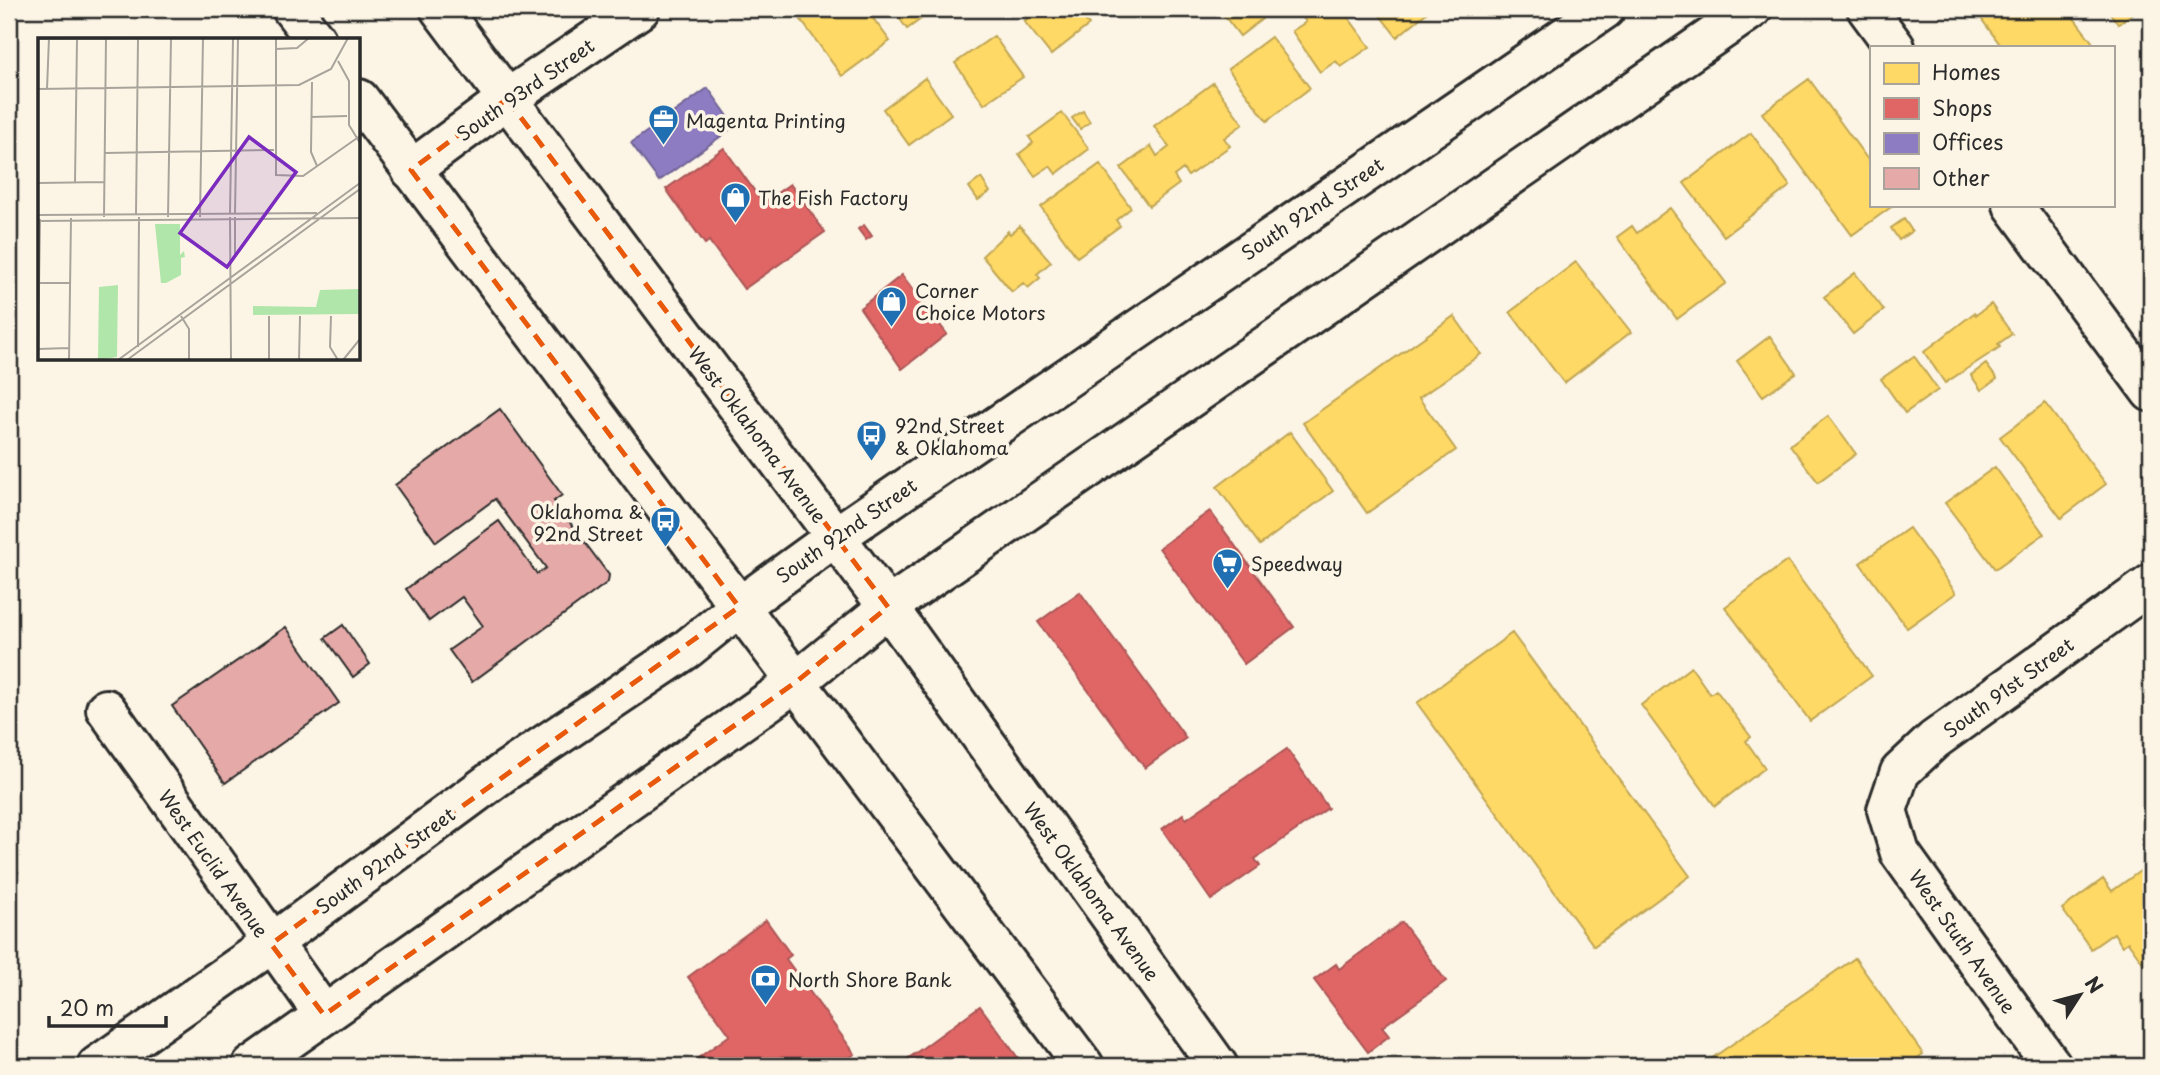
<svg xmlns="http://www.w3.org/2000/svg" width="2160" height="1075" viewBox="0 0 2160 1075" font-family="'Playpen Sans',sans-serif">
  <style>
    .homes { fill: #ffd966; stroke: #bfa554; stroke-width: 2 }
    .shops { fill: #e06666; stroke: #aa5454; stroke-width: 2 }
    .offices { fill: #8e7cc3; stroke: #706495; stroke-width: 2 }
    .building { fill: #e5aaa8; stroke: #2b2b2b; stroke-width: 2 }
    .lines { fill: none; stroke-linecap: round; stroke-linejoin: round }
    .minor-casing { stroke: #2b2b2b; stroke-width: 44 }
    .tertiary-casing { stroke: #2b2b2b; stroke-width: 44 }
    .secondary-casing { stroke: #2b2b2b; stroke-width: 44 }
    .minor { stroke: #fcf5e5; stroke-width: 38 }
    .tertiary { stroke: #fcf5e5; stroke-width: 38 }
    .secondary { stroke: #fcf5e5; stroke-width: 38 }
    .marked { fill: none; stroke: #e8590c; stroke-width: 5; stroke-dasharray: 14 9; stroke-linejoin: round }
    .labels { text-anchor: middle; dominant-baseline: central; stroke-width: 7; stroke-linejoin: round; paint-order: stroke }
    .street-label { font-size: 19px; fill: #2b2b2b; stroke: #fcf5e5 }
    .poi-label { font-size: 19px; fill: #2b2b2b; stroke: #fcf5e5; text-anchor: start }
    .inset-road { fill: none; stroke: #a8a49b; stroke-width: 2 }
    .view { fill: #7b2cbf; fill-opacity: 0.15; stroke: #7b2cbf; stroke-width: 3.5 }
    .inset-edge { fill: none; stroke: #2b2b2b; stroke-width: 3.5 }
  </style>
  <rect width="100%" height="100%" fill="#fcf5e5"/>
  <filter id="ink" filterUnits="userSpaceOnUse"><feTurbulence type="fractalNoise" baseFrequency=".0143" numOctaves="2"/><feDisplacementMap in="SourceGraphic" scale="14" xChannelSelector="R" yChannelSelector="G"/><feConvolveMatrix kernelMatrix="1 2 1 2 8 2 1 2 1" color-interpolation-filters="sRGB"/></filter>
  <g filter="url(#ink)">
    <!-- homes -->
    <path class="homes" d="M817 9H866L890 41 842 76 801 20Z
      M893 9H935L907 29Z
      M1040 9H1077L1089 25 1051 55 1024 21Z
      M1219 9H1255L1262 19 1240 36Z
      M1310 9 1315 14 1322 9H1342L1370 47 1341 67 1336 61 1320 72 1292 31 1306 22 1301 15Z
      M1375 9H1429L1430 10 1397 37Z
      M1974 9H2067L2096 47H2002Z
      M2107 9H2139L2118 24Z
      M994 36 1023 77 984 104 955 63Z
      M1271 37 1310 88 1267 121 1228 69Z
      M925 78 951 114 909 145 883 109Z
      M1809 79 1871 164V205H1894L1852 235 1762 113Z
      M1213 83 1243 124 1224 138 1230 146 1188 176 1183 169 1174 176 1179 184 1149 206 1121 168 1151 146 1157 156 1169 147 1154 126Z
      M1083 111 1090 122 1080 129 1072 118Z
      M1062 113 1089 149 1056 174 1050 166 1035 176 1019 154 1033 143 1029 137Z
      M1751 133 1790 186 1724 236 1684 183Z
      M1100 164 1131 208 1116 220 1120 226 1077 257 1041 207Z
      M981 178 990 192 978 200 969 187Z
      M1670 208 1726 283 1677 319 1617 237 1632 226 1637 233Z
      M1904 219 1912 231 1899 240 1891 228Z
      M1020 226 1051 262 1037 274 1040 278 1028 288 1023 283 1012 292 982 256 1008 231 1010 234Z
      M1576 262 1631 332 1564 383 1510 312Z
      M1855 273 1884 310 1853 334 1824 297Z
      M1991 304 2012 334 1998 344 2000 347 1945 383 1924 352 1974 313 1976 315Z
      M1454 316 1481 354 1419 398 1456 450 1367 513 1303 423Z
      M1770 336 1796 373 1763 396 1737 361Z
      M1914 356 1938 390 1905 413 1881 379Z
      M1986 364 1997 379 1981 390 1971 375Z
      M2045 403 2106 484 2061 518 2000 437Z
      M1828 416 1856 454 1818 482 1790 445Z
      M1290 432 1333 491 1260 545 1217 487Z
      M1995 467 2044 534 1995 569 1945 503Z
      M1909 528 1956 593 1907 628 1860 563Z
      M1787 561 1872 676 1810 721 1725 607Z
      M1512 633 1690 876 1594 946 1417 703Z
      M1691 667 1710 694 1716 690 1751 737 1746 741 1765 768 1715 806 1641 705Z
      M2150 864 2151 866V974L2128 942 2122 946 2114 933 2091 949 2062 909 2103 879 2112 891Z
      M1855 958 1923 1054 1906 1066H1701Z"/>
    <!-- shops -->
    <path class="shops" d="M724 148 763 203 790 184 825 232 744 289 709 241 705 244 666 189Z
      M864 225 872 236 866 240 858 229Z
      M902 275 947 334 902 369 860 308Z
      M1210 511 1294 627 1244 664 1159 548Z
      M1080 592 1186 738 1145 768 1038 622Z
      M1287 749 1328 808 1255 859 1260 866 1211 900 1162 829 1183 814 1186 819Z
      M766 920 791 955 786 959 855 1054 837 1066H687L730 1035 688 977Z
      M1402 922 1446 981 1382 1027 1389 1036 1368 1052 1314 980 1336 964 1339 969Z
      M980 1006 1024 1066H898Z"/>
    <!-- offices -->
    <path class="offices" d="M708 88 735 126 659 181 631 143Z"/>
    <!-- building -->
    <path class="building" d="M500 409 562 495 554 501 609 575 608 582 472 682 449 650 483 626 462 597 429 621 406 589 499 521 537 574 546 568 495 499 436 542 395 485Z
      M343 625 370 664 353 677 325 638Z
      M286 627 339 703 225 783 172 706Z
      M9 867 18 872 9 890Z"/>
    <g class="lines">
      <defs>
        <path id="minor" d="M1867 9 1895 47
          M411 170 507 99 640 9
          M2013 205 2151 392
          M106 709 324 1015
          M2052 1066 1900 853 1887 810 1900 772 1934 740 2151 584"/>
        <path id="tertiary" d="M835 537 1605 9
          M888 607 1752 9"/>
        <path id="secondary" d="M292 9 316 40
          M440 9 888 607 1218 1066
          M359 99 1084 1066
          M97 1066 271 944 504 772 687 649 739 607 835 537
          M252 1066 796 682 888 607"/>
      </defs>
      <!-- minor casing -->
      <use href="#minor" class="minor-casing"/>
      <!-- tertiary casing -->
      <use href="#tertiary" class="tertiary-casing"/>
      <!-- secondary casing -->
      <use href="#secondary" class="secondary-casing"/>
      <!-- minor -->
      <use href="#minor" class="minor"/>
      <!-- tertiary -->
      <use href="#tertiary" class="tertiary"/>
      <!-- secondary -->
      <use href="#secondary" class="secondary"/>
    </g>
  </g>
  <!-- marked area -->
  <path class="marked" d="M507 99 888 607 796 682 324 1015 271 944 739 607 411 170Z"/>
  <!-- icons -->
  <defs>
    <symbol id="office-pin" viewBox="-11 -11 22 30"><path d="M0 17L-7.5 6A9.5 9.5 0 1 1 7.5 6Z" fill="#1f6fb2" stroke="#fcf5e5"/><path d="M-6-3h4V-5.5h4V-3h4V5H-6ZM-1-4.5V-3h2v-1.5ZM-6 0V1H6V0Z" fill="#fff"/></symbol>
    <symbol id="shop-pin" viewBox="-11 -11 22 30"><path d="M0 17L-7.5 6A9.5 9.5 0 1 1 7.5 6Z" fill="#1f6fb2" stroke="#fcf5e5"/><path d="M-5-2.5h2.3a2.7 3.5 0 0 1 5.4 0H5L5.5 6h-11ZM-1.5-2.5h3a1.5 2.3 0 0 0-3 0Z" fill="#fff"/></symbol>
    <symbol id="bus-pin" viewBox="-11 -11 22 30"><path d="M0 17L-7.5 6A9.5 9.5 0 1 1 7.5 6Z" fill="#1f6fb2" stroke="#fcf5e5"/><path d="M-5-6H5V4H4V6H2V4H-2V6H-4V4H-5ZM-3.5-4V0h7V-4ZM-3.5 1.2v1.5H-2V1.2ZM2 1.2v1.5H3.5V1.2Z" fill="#fff"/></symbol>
    <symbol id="supermarket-pin" viewBox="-11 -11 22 30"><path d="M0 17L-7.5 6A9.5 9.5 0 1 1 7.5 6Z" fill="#1f6fb2" stroke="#fcf5e5"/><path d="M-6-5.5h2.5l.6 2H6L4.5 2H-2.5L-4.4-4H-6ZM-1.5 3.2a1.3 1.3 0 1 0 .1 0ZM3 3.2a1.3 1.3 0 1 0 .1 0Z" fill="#fff"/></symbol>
    <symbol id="bank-pin" viewBox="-11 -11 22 30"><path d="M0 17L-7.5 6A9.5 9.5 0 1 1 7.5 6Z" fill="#1f6fb2" stroke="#fcf5e5"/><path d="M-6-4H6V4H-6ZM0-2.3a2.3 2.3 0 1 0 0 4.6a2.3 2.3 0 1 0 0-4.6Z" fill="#fff"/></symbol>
  </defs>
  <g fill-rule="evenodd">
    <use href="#office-pin" x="646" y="102" width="35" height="47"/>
    <use href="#shop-pin" x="718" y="180" width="35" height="47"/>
    <use href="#shop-pin" x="874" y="284" width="35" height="47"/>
    <use href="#bus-pin" x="854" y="418" width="35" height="47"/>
    <use href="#bus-pin" x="648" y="504" width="35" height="47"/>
    <use href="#supermarket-pin" x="1210" y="546" width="35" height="47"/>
    <use href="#bank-pin" x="748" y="962" width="35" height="47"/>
  </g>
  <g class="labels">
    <!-- street labels -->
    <g class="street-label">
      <text transform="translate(525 89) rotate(-35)">South 93rd Street</text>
      <text transform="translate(1312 208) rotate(-34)">South 92nd Street</text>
      <text transform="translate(758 434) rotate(53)">West Oklahoma Avenue</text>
      <text transform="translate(846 530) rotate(-35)">South 92nd Street</text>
      <text transform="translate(2008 687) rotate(-36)">South 91st Street</text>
      <text transform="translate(385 860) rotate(-36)">South 92nd Street</text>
      <text transform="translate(214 863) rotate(55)">West Euclid Avenue</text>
      <text transform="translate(1092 891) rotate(54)">West Oklahoma Avenue</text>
      <text transform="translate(1963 941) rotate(55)">West Stuth Avenue</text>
    </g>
    <!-- poi labels -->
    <g class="poi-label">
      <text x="686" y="120">Magenta Printing</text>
      <text x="758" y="197">The Fish Factory</text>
      <text x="915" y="290">Corner<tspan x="915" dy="22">Choice Motors</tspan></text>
      <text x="895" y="425">92nd Street<tspan x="895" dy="22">&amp; Oklahoma</tspan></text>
      <text x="643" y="511" text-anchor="end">Oklahoma &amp;<tspan x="643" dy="22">92nd Street</tspan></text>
      <text x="1251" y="563">Speedway</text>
      <text x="788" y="979">North Shore Bank</text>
    </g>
  </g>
  <!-- overview -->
  <g transform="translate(38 38)">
    <rect width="322" height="322" fill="#fcf5e5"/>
    <path d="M117 186H142V217L146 213 147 219 143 220V237L128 245H123ZM80 247 79 319 60 322 61 249ZM322 251V276L215 277V268L278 269 282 252Z" fill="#b0e6a9"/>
    <path class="inset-road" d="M238 0V137L265 138 322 98M0 1 135 0M238 11 259 10 271 0M300 23 311 43V87L322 105M274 44 273 114 279 128M0 51 261 47 293 31 310 0M9 51 11 0M273 79 309 78M67 115 236 112M37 144 39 1M0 145 66 144M192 175 195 0M197 175 200 0M98 176 100 1M0 177 279 175M66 179 68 0M130 179 133 0M162 179 165 0M192 179 193 322M0 183 322 180M197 220V179M1 245H33M143 278 151 291V322M293 278 292 309 300 322M100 309 101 179M0 311 31 310M0 322 2 181M31 322 33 180M80 322 322 145M89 322 322 151M231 322V278M261 322 262 278M305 322 322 301"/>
    <path class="view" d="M211 99 258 134 189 229 142 195Z"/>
    <rect width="322" height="322" class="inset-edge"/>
  </g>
  <!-- margin -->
  <rect width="2160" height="1075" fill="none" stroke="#fcf5e5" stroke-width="35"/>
  <rect x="18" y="18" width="2125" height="1040" fill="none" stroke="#2b2b2b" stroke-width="2.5" filter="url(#ink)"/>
  <!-- legend -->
  <rect x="1870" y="46" width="245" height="161" fill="#fcf5e5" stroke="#a8a49b" stroke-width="2"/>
  <rect x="1884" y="63" width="35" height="21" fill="#ffd966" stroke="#a8a49b" stroke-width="2"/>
  <text x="1932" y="80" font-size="21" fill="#2b2b2b">Homes</text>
  <rect x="1884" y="98" width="35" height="21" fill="#e06666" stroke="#a8a49b" stroke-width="2"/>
  <text x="1932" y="116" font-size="21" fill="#2b2b2b">Shops</text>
  <rect x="1884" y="133" width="35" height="21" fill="#8e7cc3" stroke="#a8a49b" stroke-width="2"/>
  <text x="1932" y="150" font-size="21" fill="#2b2b2b">Offices</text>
  <rect x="1884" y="168" width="35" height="21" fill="#e5aaa8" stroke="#a8a49b" stroke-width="2"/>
  <text x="1932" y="186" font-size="21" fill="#2b2b2b">Other</text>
  <!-- north arrow -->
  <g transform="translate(2080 995) rotate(54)" stroke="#fcf5e5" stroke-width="5" paint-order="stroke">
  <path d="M0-5L12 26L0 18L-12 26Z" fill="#2b2b2b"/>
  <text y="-10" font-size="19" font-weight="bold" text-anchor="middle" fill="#2b2b2b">N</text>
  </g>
  <!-- scale -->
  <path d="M49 1016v10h117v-10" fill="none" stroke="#2b2b2b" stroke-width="3.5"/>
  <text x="60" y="1016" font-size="21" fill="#2b2b2b" stroke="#fcf5e5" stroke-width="5" paint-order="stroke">20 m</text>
</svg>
